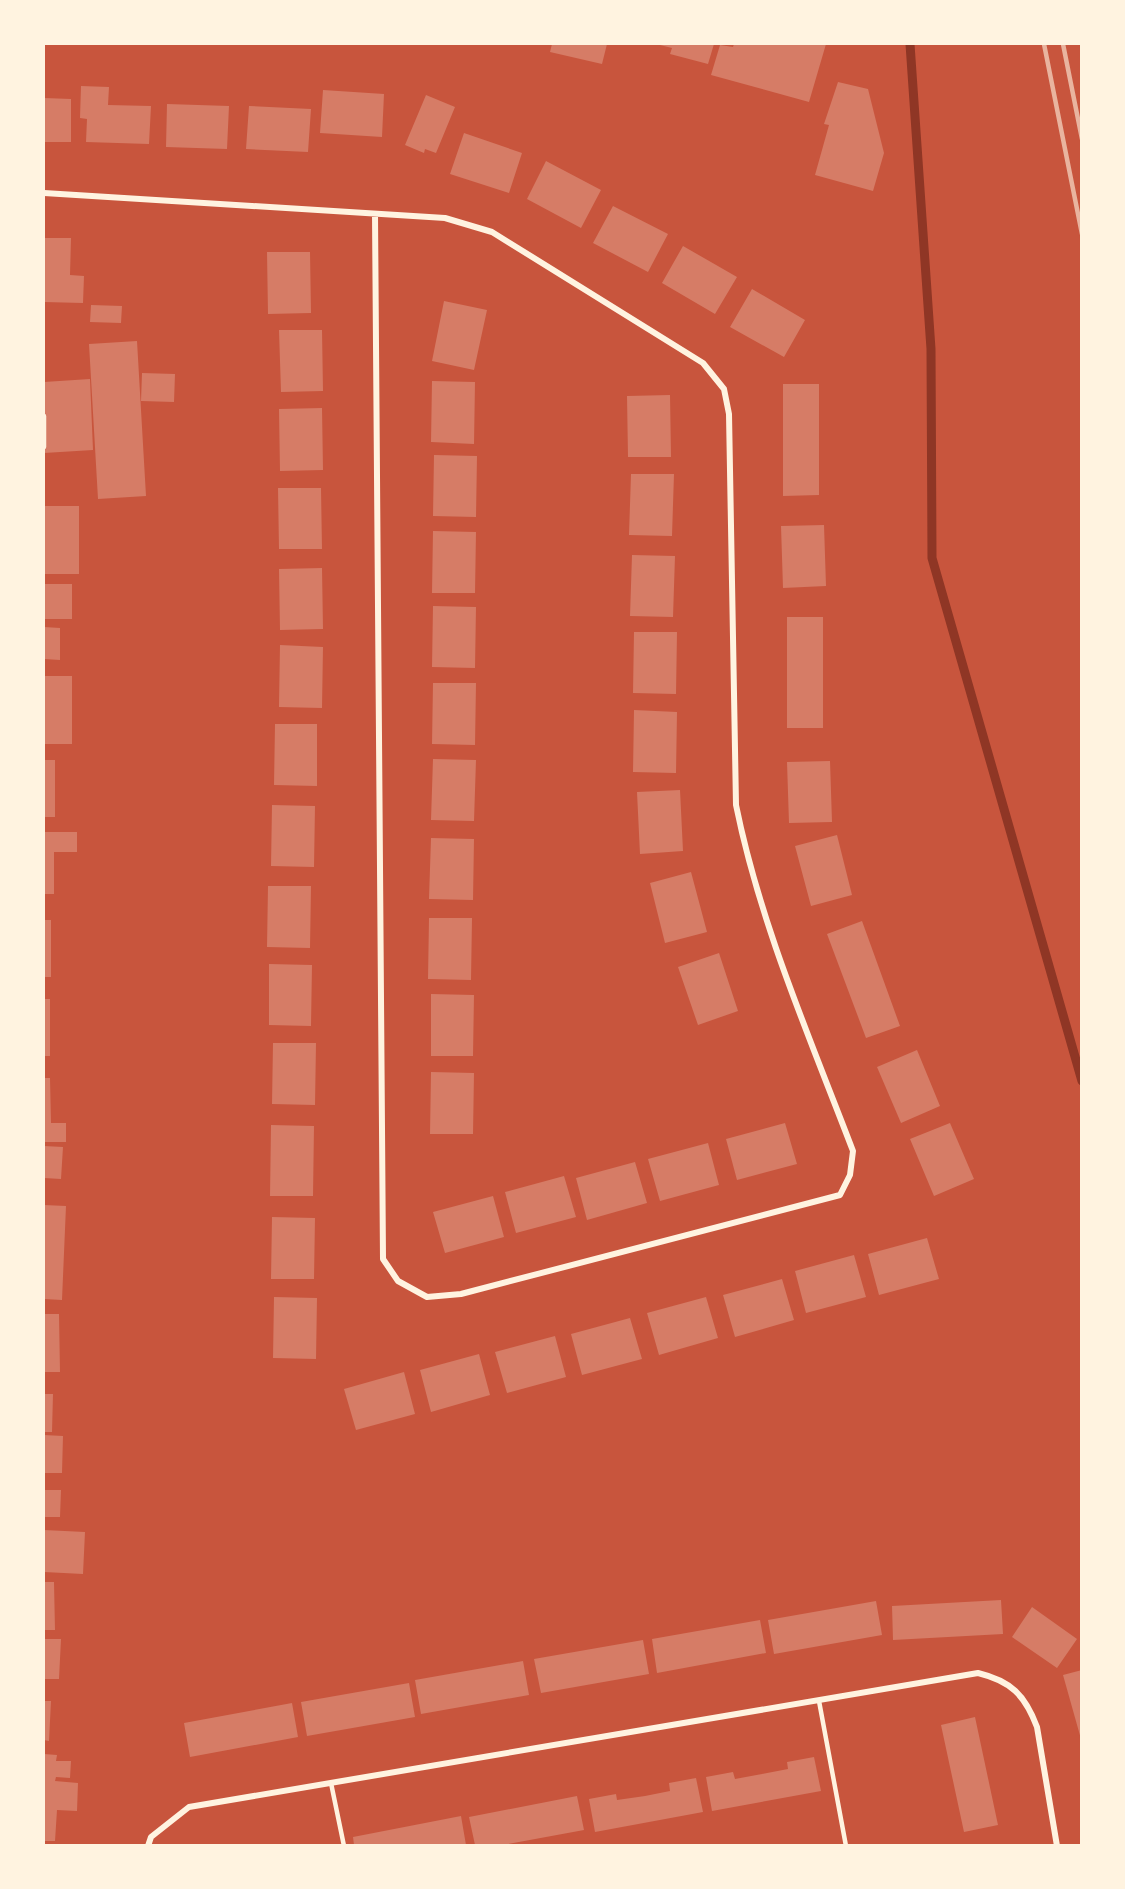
<svg xmlns="http://www.w3.org/2000/svg" width="1125" height="1889" viewBox="0 0 1125 1889" font-family="Helvetica,sans-serif">
  <style>
    .lines { fill: none; stroke-linecap: round; stroke-linejoin: round }
    .stream { stroke: #8f3625; stroke-width: 9 }
    .building { fill: #d67c66 }
    .service { stroke: #fff3e0; stroke-width: 4.5 }
    .minor { stroke: #fff3e0; stroke-width: 6 }
    .rail { stroke: #e9b49f; stroke-width: 4.5 }
  </style>
  <rect width="100%" height="100%" fill="#c8553d"/>
  <g class="lines">
    <!-- stream -->
    <path class="stream" d="M910 44 931 349 932 558 1082 1081"/>
  </g>
  <!-- building -->
  <path class="building" d="M552 44H607L602 64 550 52Z
    M656 44H714L708 64 670 54 672 48Z
    M734 44H826L809 102 711 75 720 45 733 47Z
    M838 82 868 89 884 153 873 191 815 175 829 125 824 124Z
    M81 86 109 87 108 105 151 106 149 144 86 142 87 119 80 118Z
    M323 90 384 94 382 137 320 133Z
    M426 95 455 107 436 153 425 149 424 153 405 145Z
    M44 98 71 99V142H44Z
    M167 104 229 106 227 149 166 147Z
    M249 106 311 109 308 152 246 149Z
    M464 133 522 153 509 193 450 174Z
    M546 161 601 190 581 228 527 199Z
    M613 206 668 234 648 272 593 243Z
    M44 238H71L70 275 84 276 83 303 44 302Z
    M683 246 737 277 715 314 662 283Z
    M267 252H310L311 313 268 314Z
    M752 289 805 320 784 357 730 327Z
    M444 301 487 310 474 370 432 361Z
    M91 305 122 306 121 323 90 322Z
    M279 330H322L323 391 281 392Z
    M137 341 146 496 98 499 89 344Z
    M142 373 175 374 174 402 141 401Z
    M90 379 93 450 44 453V382Z
    M432 381 475 382 474 444 431 442Z
    M783 384H819V495L783 496Z
    M670 395 671 457H628L627 396Z
    M322 408 323 470 280 471 279 409Z
    M434 455 477 456 476 517 433 516Z
    M631 474H674L672 536 629 535Z
    M278 488H321L322 549H279Z
    M44 506H79V574H44Z
    M824 525 826 586 783 588 781 526Z
    M433 531 476 532 475 593H432Z
    M632 555 675 556 673 617 630 616Z
    M322 568 323 629 280 630 279 569Z
    M44 584H72V619H44Z
    M433 606 476 607 475 668 432 667Z
    M787 617H823V728H787Z
    M44 627 60 628V660L44 659Z
    M634 632H677L676 694 633 693Z
    M280 645 323 647 322 708 279 707Z
    M44 676H72V744H44Z
    M433 683H476L475 745 432 744Z
    M634 710 677 712 676 773 633 772Z
    M275 724H317V786L274 785Z
    M433 759 476 760 474 821 431 820Z
    M44 760H55V817H44Z
    M830 761 832 822 789 823 787 762Z
    M680 790 683 851 640 854 637 792Z
    M272 805 315 806 314 867 271 866Z
    M44 832H77V852H54V894H44Z
    M837 835 852 895 811 906 795 846Z
    M431 838 474 839 473 900 429 899Z
    M691 872 707 932 665 943 650 883Z
    M268 886H311L310 948 267 947Z
    M429 918H472L471 980 428 979Z
    M44 920H51V977H44Z
    M862 921 900 1026 866 1038 827 934Z
    M719 953 738 1011 698 1025 678 967Z
    M269 964 312 965 311 1026 269 1025Z
    M431 994 474 995 473 1056H431Z
    M44 999H50V1056H44Z
    M273 1043H316L315 1105 272 1104Z
    M917 1050 940 1106 901 1123 877 1067Z
    M431 1072 474 1073 473 1134H430Z
    M44 1078H50L51 1123H66V1142H44Z
    M785 1123 797 1164 737 1180 726 1139Z
    M950 1123 974 1179 934 1196 910 1139Z
    M271 1125 314 1126 313 1196H270Z
    M708 1143 719 1185 660 1201 648 1159Z
    M44 1146 63 1147 61 1179 44 1178Z
    M635 1162 647 1203 587 1220 576 1178Z
    M564 1176 576 1217 516 1233 505 1192Z
    M493 1196 504 1237 445 1253 433 1212Z
    M44 1205 66 1206 62 1300 44 1299Z
    M272 1217 315 1218 314 1279H271Z
    M927 1238 939 1279 879 1295 868 1254Z
    M854 1255 866 1297 806 1313 795 1271Z
    M782 1279 794 1320 735 1337 723 1295Z
    M274 1297 317 1298 316 1359 273 1358Z
    M706 1297 718 1338 659 1355 647 1313Z
    M44 1314H59L60 1372H44Z
    M630 1318 642 1359 582 1375 571 1334Z
    M555 1336 566 1377 507 1393 495 1352Z
    M479 1354 490 1395 431 1412 420 1370Z
    M404 1372 415 1414 356 1430 344 1389Z
    M44 1394H53L52 1432H44Z
    M44 1435 63 1436 62 1473H44Z
    M44 1490H61L60 1517H44Z
    M44 1530 85 1532 83 1574 44 1572Z
    M44 1582H54L55 1630H44Z
    M1001 1600 1003 1634 893 1640 892 1606Z
    M876 1601 882 1635 774 1654 768 1620Z
    M1032 1607 1077 1639 1057 1668 1012 1637Z
    M760 1620 766 1653 657 1673 652 1639Z
    M44 1639H61L59 1679H44Z
    M643 1640 649 1674 541 1693 534 1659Z
    M523 1661 529 1695 421 1714 415 1680Z
    M1082 1670V1739H1081L1063 1675Z
    M409 1683 415 1717 307 1736 301 1702Z
    M44 1701H51L49 1741 44 1740Z
    M292 1703 298 1737 190 1757 184 1723Z
    M975 1717 998 1825 964 1832 941 1725Z
    M44 1754 57 1755 56 1761H71L70 1778 56 1777 55 1781 78 1783 77 1811 57 1810 55 1841H44Z
    M814 1757 821 1791 712 1811 706 1777 733 1772 735 1779 762 1774 788 1769 787 1762Z
    M696 1778 703 1812 595 1832 589 1799 616 1794 617 1800 645 1796 670 1791 669 1783Z
    M577 1796 584 1830 503 1845H475L469 1817Z
    M461 1816 466 1845H354L353 1837Z"/>
  <g class="lines">
    <!-- service -->
    <path class="service" d="M44 416V447
      M819 1701 846 1846
      M331 1783 344 1846"/>
    <!-- minor -->
    <path class="minor" d="M44 193 445 218 492 232 703 363 724 389 729 414 736 805C760 924 810 1038 853 1151L850 1175 840 1195 461 1294 427 1297 398 1281 383 1259 375 214
      M148 1846 151 1837 189 1807 978 1673C1011 1681 1025 1695 1037 1727L1057 1846"/>
    <!-- rail -->
    <path class="rail" d="M1044 44 1082 234
      M1063 44 1082 139"/>
  </g>
  <!-- border -->
  <rect width="1125" height="1889" fill="none" stroke="#fff3e0" stroke-width="90"/>
</svg>
